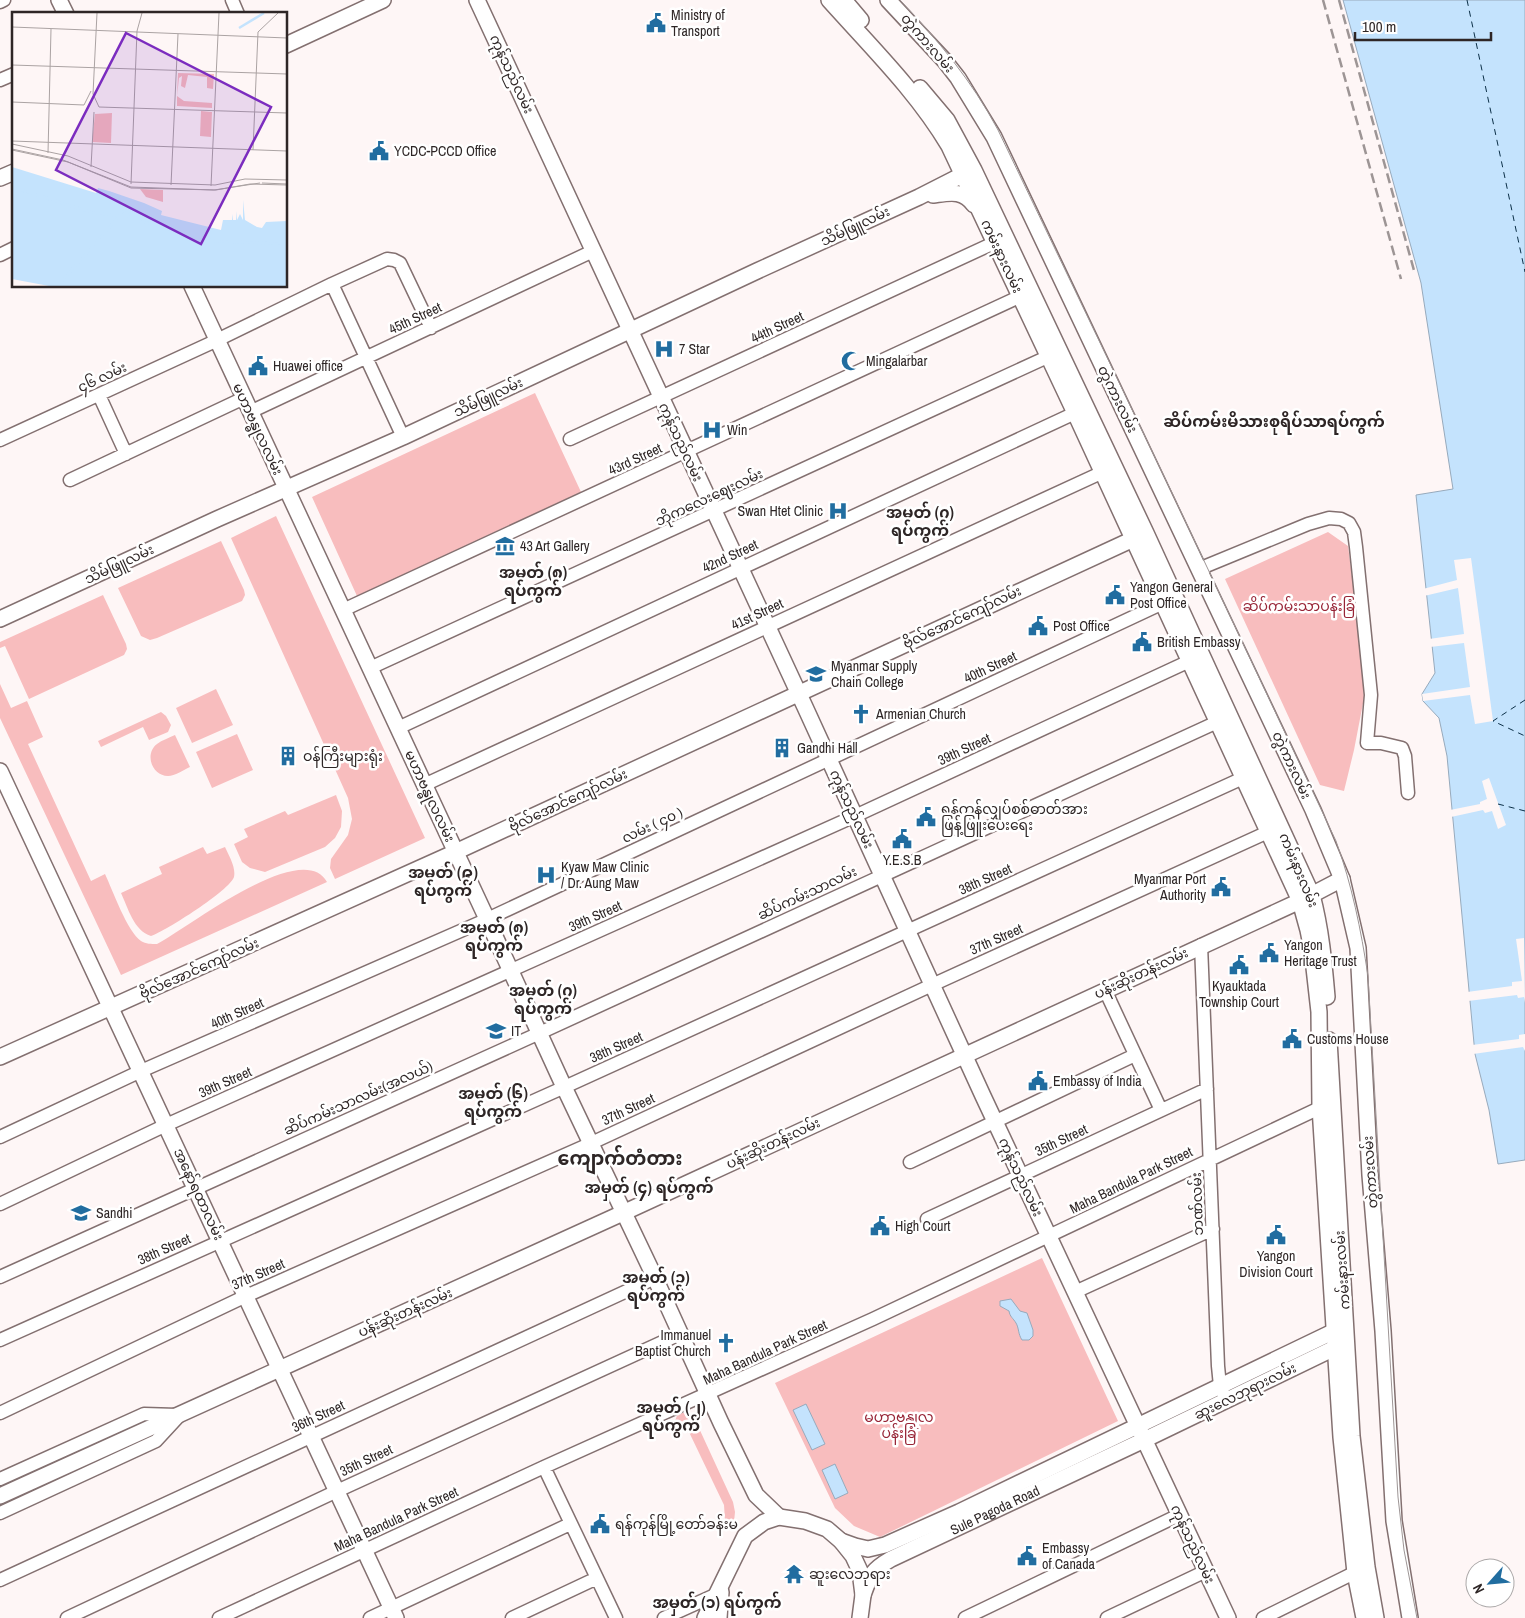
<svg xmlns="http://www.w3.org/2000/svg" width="1525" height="1618" viewBox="0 0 1525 1618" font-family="'Archivo Narrow','Noto Sans Myanmar',sans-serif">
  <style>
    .green { fill: #f8bdbe }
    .water { fill: #c4e3fd; stroke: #97aabc }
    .pier { fill: #fef6f6 }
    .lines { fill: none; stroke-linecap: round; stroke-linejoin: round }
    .ferry { stroke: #0c3048; stroke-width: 1; stroke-dasharray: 6 5; stroke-linecap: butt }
    .minor-casing { stroke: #837070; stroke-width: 15 }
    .major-casing { stroke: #837070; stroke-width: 18 }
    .minor { stroke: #fff; stroke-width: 12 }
    .major { stroke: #fff; stroke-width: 15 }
    .tram { stroke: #9d9595; stroke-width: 1 }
    .rail { stroke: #9d9595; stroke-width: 2.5; stroke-dasharray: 10 5; stroke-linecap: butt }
    .labels { text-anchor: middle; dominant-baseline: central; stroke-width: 5; stroke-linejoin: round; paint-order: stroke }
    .poi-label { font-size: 14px; fill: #2e2626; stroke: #fff; text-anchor: start }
    .street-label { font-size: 14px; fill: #2e2626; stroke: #fff }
    .park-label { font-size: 14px; fill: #972436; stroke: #fff }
    .quarter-label { font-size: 16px; font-weight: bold; fill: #2e2626; stroke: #fff }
    .district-label { font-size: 19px; font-weight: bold; fill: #2e2626; stroke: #fff }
    .inset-river { fill: none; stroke: #c4e3fd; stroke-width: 2.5 }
    .inset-road { fill: none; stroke: #aba3a3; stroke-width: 1 }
    .view { fill: #7b2cbf; fill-opacity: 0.15; stroke: #7b2cbf; stroke-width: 2.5 }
    .inset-edge { fill: none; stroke: #2e2626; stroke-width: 2.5 }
  </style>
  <rect width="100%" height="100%" fill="#fef6f6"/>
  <!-- green -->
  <path class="green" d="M535 393 581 492 357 596 312 497Z
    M276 516 425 838 335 879 330 868 331 859 348 835 352 819 348 798 231 538Z
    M1328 532 1348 546 1360 637 1364 698 1354 750 1344 791 1320 785 1225 579Z
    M221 541 244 590 245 595 242 601 157 638 150 640 141 636 118 588Z
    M103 595 126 644 127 649 124 655 29 699 5 646 0 648V642Z
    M0 684 11 708 27 701 43 737 28 744 91 881 105 874C113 891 127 931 141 941 146 944 151 944 157 944 185 930 302 837 327 882L121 975 0 718Z
    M216 689 233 725 192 743 176 708Z
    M161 712 166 716 171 725 168 732 149 740 143 727 101 747 98 741Z
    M237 734 253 770 212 788 196 752Z
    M175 735 190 767C183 770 175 776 168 776 152 776 144 754 157 744 162 740 169 738 175 735Z
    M336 795 342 811 341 827 335 838 325 847 265 872 250 868 242 862 234 844 248 837 244 829 285 811 288 815Z
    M203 847 207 854 225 847C229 856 236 867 234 877 230 890 166 931 151 936 134 931 128 908 121 893L162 874 159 867Z
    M1042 1258 1118 1421 880 1537 854 1526 835 1508 775 1383Z
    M678 1413H692L733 1502 735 1512 734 1522 725 1520 724 1505 689 1432 675 1421Z"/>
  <!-- water -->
  <path class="water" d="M1343 0H1525V1160L1498 1164 1489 1110 1475 1054 1447 756 1439 718 1423 701 1422 694 1435 673 1416 495 1453 489 1421 283Z
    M1011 1299 1020 1311 1027 1313 1033 1330V1336L1029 1340H1022C1018 1334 1019 1328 1016 1323 1013 1318 1010 1317 1009 1311L1000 1306V1301Z
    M806 1404 825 1444 812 1450 793 1410Z
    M835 1464 848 1493 835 1499 822 1470Z"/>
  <!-- pier -->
  <path class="pier" d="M1471 558 1493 721 1475 724 1470 695 1423 701 1422 694 1470 687 1464 643 1430 647 1429 639 1464 634 1458 588 1424 596 1423 589 1457 580 1454 560Z
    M1489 778 1506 825 1498 829 1492 811 1485 813 1483 810 1451 817 1450 810 1480 804V802L1487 799 1482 781Z
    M1524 938 1525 1003 1524 997 1518 998 1517 995 1468 1001 1467 992 1512 986V982L1522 981 1516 939Z
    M1525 1034V1051L1523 1047 1473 1054 1472 1045 1519 1039V1035Z"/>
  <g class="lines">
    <!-- ferry -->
    <path class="ferry" d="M1467 0 1525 272
      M1525 700 1493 721 1525 736
      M1498 804 1525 811"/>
    <defs>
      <path id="minor" d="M232 0 238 14
        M0 2 4 0
        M0 80 14 74
        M0 255 14 248
        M332 284 403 437
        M99 395 126 454
        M250 412 593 251
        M570 439 996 242
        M0 440 211 343 332 284 387 259 394 260 400 263 431 328
        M70 480 244 398
        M1201 573 1206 566 1308 524 1329 518 1341 519 1349 523 1354 532 1356 547 1371 695 1367 743H1381L1402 748 1405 756 1408 793
        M343 610 1021 296
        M370 668 1056 353
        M398 728 1075 413
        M424 785 1103 472
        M1201 945 1218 1366 1220 1386 1224 1395
        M1105 990 1161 1110
        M0 1137 141 1071 481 922 1163 603
        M910 1162 1135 1055
        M0 1204 166 1125 855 816 1196 658
        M927 1219 1207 1089
        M0 1277 533 1036 1226 718
        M1075 1292 1213 1229
        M0 1340 558 1090 1243 778
        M0 1413 246 1296 585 1146 932 985 1268 832
        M544 1467 616 1618
        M0 1479 144 1414 177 1415
        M0 1513 156 1441 180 1415
        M0 1580 655 1278
        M67 1618 337 1491 680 1334
        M219 1618 544 1467 873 1319 1328 1104
        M370 1618 570 1524
        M512 1618 597 1578
        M664 1618 715 1595
        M965 1618 1179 1515
        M1107 1618 1206 1571
        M1263 1618 1362 1569"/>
      <g id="major">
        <path d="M59 0 66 14"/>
        <path d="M477 0 805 707 983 1096 1228 1618"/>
        <path d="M829 0C871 47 917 92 949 146L1075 413 1300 901 1308 930 1312 950 1319 1012 1320 1107 1341 1437 1355 1573 1364 1618"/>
        <path d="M844 0 861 20"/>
        <path d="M888 0 944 60 958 78 994 137 1313 810 1342 879 1358 948 1370 1175 1383 1331 1394 1521 1410 1618"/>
        <path d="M286 45 383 0"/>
        <path d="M920 88 947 120 974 170 1146 533 1312 895C1321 929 1324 962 1327 997"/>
        <path d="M0 178 14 172"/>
        <path d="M933 195C949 193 963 189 974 205"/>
        <path d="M192 286 487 919 564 1087 655 1278 721 1423 756 1495 779 1517"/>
        <path d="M0 619 217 519 403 437 757 271 919 197 972 170"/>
        <path d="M0 771 396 1618"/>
        <path d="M1329 1040 1352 1436 1367 1567 1376 1618"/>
        <path d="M0 1057 449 855 1142 535"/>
        <path d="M0 1496 625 1212 1300 901 1342 879"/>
        <path d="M841 1541 855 1546 868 1549 885 1545 959 1512 1343 1327"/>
        <path id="s1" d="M863 1595C870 1575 872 1570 891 1559L1144 1440 1345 1343"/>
        <path d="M705 1618 745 1536 764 1522 779 1517 805 1521 827 1529 841 1541 853 1556 860 1571 863 1595 860 1618"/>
        <path d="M719 1618 721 1592"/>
      </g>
    </defs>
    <!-- minor casing -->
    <use href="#minor" class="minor-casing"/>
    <!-- major casing -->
    <use href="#major" class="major-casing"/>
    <!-- minor -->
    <use href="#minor" class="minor"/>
    <!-- major -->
    <use href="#major" class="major"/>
    <!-- tram -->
    <path class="tram" d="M900 0C938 40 972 81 998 130L1174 497 1336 841C1352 885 1361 930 1368 976L1398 1497 1404 1550 1417 1618"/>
    <!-- rail -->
    <path class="rail" d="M1323 0 1401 279
      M1339 0 1415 274"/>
  </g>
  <!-- icons -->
  <defs>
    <symbol id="civic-bare" viewBox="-9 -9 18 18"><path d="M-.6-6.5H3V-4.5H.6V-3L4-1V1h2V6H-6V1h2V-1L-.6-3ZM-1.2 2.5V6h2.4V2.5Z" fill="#216da0" stroke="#fff" stroke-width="2.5" paint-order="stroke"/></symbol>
    <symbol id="hospital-bare" viewBox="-9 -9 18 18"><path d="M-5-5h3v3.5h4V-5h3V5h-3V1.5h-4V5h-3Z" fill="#216da0" stroke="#fff" stroke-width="2.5" paint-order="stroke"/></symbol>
    <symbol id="mosque-bare" viewBox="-9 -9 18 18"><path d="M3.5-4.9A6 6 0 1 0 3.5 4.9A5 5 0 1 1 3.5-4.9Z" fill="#216da0" stroke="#fff" stroke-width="2.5" paint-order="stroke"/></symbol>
    <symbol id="museum-bare" viewBox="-9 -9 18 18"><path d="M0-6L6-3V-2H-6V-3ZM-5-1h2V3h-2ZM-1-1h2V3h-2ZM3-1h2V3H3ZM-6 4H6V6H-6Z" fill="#216da0" stroke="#fff" stroke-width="2.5" paint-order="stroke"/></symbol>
    <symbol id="university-bare" viewBox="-9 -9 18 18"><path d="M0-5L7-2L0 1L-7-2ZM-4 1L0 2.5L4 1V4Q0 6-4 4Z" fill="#216da0" stroke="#fff" stroke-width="2.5" paint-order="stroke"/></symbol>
    <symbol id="church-bare" viewBox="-9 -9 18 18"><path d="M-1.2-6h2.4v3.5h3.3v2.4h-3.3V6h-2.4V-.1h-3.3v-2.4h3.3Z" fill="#216da0" stroke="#fff" stroke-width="2.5" paint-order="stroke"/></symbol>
    <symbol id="building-bare" viewBox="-9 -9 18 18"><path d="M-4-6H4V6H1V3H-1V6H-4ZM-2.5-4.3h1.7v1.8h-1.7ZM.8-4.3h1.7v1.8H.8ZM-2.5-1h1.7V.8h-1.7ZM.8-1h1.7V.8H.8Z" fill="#216da0" stroke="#fff" stroke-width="2.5" paint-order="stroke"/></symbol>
    <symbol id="temple-bare" viewBox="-9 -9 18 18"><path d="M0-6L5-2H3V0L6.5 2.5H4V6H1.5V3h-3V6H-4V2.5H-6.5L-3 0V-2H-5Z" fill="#216da0" stroke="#fff" stroke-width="2.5" paint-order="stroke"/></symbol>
  </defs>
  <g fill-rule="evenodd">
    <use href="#civic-bare" x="642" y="9" width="28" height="28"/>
    <use href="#civic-bare" x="365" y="137" width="28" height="28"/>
    <use href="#hospital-bare" x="650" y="335" width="28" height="28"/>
    <use href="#mosque-bare" x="837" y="347" width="28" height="28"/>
    <use href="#civic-bare" x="244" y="352" width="28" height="28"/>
    <use href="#hospital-bare" x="698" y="416" width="28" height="28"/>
    <use href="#hospital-bare" x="824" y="497" width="28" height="28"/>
    <use href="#museum-bare" x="491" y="532" width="28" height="28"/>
    <use href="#civic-bare" x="1101" y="581" width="28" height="28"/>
    <use href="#civic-bare" x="1024" y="612" width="28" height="28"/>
    <use href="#civic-bare" x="1128" y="628" width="28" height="28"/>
    <use href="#university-bare" x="802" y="660" width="28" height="28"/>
    <use href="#church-bare" x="847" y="700" width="28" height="28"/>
    <use href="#building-bare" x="768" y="734" width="28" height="28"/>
    <use href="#building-bare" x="274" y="742" width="28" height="28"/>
    <use href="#civic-bare" x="912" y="803" width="28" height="28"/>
    <use href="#civic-bare" x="888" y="825" width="28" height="28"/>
    <use href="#hospital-bare" x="532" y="861" width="28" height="28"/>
    <use href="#civic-bare" x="1207" y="873" width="28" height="28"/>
    <use href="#civic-bare" x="1255" y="939" width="28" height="28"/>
    <use href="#civic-bare" x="1225" y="951" width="28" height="28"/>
    <use href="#university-bare" x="482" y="1017" width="28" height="28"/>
    <use href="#civic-bare" x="1278" y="1025" width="28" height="28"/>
    <use href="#civic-bare" x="1024" y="1067" width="28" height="28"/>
    <use href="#university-bare" x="67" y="1199" width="28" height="28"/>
    <use href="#civic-bare" x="866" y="1212" width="28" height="28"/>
    <use href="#civic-bare" x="1262" y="1221" width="28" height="28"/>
    <use href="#church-bare" x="712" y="1329" width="28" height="28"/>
    <use href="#civic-bare" x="586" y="1510" width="28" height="28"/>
    <use href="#civic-bare" x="1013" y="1542" width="28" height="28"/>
    <use href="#temple-bare" x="780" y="1560" width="28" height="28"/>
  </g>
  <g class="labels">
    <!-- poi labels -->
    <g class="poi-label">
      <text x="671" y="15">Ministry of<tspan x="671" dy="16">Transport</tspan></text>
      <text x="394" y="151">YCDC-PCCD Office</text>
      <text x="679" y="349">7 Star</text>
      <text x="866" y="361">Mingalarbar</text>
      <text x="273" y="366">Huawei office</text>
      <text x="727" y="430">Win</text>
      <text x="823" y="511" text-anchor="end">Swan Htet Clinic</text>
      <text x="520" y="546">43 Art Gallery</text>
      <text x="1130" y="587">Yangon General<tspan x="1130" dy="16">Post Office</tspan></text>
      <text x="1053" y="626">Post Office</text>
      <text x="1157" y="642">British Embassy</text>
      <text x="831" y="666">Myanmar Supply<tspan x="831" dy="16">Chain College</tspan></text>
      <text x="876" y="714">Armenian Church</text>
      <text x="797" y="748">Gandhi Hall</text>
      <text x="303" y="756">ဝန်ကြီးများရုံး</text>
      <text x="941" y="809">ရန်ကုန်လျှပ်စစ်ဓာတ်အား<tspan x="941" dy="16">ဖြန့်ဖြူးပေးရေး</tspan></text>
      <text x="902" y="860" text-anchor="middle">Y.E.S.B</text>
      <text x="561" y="867">Kyaw Maw Clinic<tspan x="561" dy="16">/ Dr. Aung Maw</tspan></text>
      <text x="1206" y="879" text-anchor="end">Myanmar Port<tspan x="1206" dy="16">Authority</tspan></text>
      <text x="1284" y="945">Yangon<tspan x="1284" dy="16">Heritage Trust</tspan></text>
      <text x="1239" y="986" text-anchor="middle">Kyauktada<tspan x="1239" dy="16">Township Court</tspan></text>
      <text x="511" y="1031">IT</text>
      <text x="1307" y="1039">Customs House</text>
      <text x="1053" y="1081">Embassy of India</text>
      <text x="96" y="1213">Sandhi</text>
      <text x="895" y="1226">High Court</text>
      <text x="1276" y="1256" text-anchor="middle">Yangon<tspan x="1276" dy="16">Division Court</tspan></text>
      <text x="711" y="1335" text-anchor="end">Immanuel<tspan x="711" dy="16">Baptist Church</tspan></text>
      <text x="615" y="1524">ရန်ကုန်မြို့တော်ခန်းမ</text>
      <text x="1042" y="1548">Embassy<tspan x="1042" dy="16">of Canada</tspan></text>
      <text x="809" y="1574">ဆူးလေဘုရား</text>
    </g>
    <!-- street labels -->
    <g class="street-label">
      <text transform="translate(928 43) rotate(49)">တွဲကားလမ်း</text>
      <text transform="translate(512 74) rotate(65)">ကုန်သည်လမ်း</text>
      <text transform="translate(855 226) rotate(-25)">သိမ်ဖြူလမ်း</text>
      <text transform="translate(1002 256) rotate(65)">ကမ်းနားလမ်း</text>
      <text transform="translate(415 318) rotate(-25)">45th Street</text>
      <text transform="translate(777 327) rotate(-25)">44th Street</text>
      <text transform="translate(102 377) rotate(-25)">၄၆ လမ်း</text>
      <text transform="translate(488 397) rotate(-25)">သိမ်ဖြူလမ်း</text>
      <text transform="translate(1118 399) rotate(64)">တွဲကားလမ်း</text>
      <text transform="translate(258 429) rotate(65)">မဟာဗန္ဓုလလမ်း</text>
      <text transform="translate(681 442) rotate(65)">ကုန်သည်လမ်း</text>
      <text transform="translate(635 459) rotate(-25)">43rd Street</text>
      <text transform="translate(709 497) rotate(-25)">ဘိုကလေးဈေးလမ်း</text>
      <text transform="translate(730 556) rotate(-25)">42nd Street</text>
      <text transform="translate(119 564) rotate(-25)">သိမ်ဖြူလမ်း</text>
      <text transform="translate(757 614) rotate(-25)">41st Street</text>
      <text transform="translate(962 617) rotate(-25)">ဗိုလ်အောင်ကျော်လမ်း</text>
      <text transform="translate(990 667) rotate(-25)">40th Street</text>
      <text transform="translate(964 749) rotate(-25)">39th Street</text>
      <text transform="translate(1292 765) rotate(65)">တွဲကားလမ်း</text>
      <text transform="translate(430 796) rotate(65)">မဟာဗန္ဓုလလမ်း</text>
      <text transform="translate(568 800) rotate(-25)">ဗိုလ်အောင်ကျော်လမ်း</text>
      <text transform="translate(852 809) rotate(65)">ကုန်သည်လမ်း</text>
      <text transform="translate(652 825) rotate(-25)">လမ်း ( ၄၀ )</text>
      <text transform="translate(1299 870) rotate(67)">ကမ်းနားလမ်း</text>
      <text transform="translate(985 879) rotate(-24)">38th Street</text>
      <text transform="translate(807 893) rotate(-25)">ဆိပ်ကမ်းသာလမ်း</text>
      <text transform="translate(595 916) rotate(-24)">39th Street</text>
      <text transform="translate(996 939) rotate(-24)">37th Street</text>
      <text transform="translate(199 968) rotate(-24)">ဗိုလ်အောင်ကျော်လမ်း</text>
      <text transform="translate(1141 973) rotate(-25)">ပန်းဆိုးတန်းလမ်း</text>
      <text transform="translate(237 1013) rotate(-24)">40th Street</text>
      <text transform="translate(616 1047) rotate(-24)">38th Street</text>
      <text transform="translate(225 1082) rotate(-24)">39th Street</text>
      <text transform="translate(358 1098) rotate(-24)">ဆိပ်ကမ်းသာလမ်း(အလယ်)</text>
      <text transform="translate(628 1109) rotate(-25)">37th Street</text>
      <text transform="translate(1061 1140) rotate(-25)">35th Street</text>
      <text transform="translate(773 1143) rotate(-25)">ပန်းဆိုးတန်းလမ်း</text>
      <text transform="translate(1370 1172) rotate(-94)">တွဲကားလမ်း</text>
      <text transform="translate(1021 1177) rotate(65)">ကုန်သည်လမ်း</text>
      <text transform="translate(1131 1180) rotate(-26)">Maha Bandula Park Street</text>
      <text transform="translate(199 1194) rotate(65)">အနော်ရထာလမ်း</text>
      <text transform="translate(1197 1204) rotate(-92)">ဘဏ်လမ်း</text>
      <text transform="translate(164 1249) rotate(-24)">38th Street</text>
      <text transform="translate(1342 1270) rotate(-94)">ကမ်းနားလမ်း</text>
      <text transform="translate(258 1274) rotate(-24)">37th Street</text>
      <text transform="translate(405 1312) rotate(-24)">ပန်းဆိုးတန်းလမ်း</text>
      <text transform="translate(765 1352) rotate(-25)">Maha Bandula Park Street</text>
      <text transform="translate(1245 1391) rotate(-26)">ဆူးလေဘုရားလမ်း</text>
      <text transform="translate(318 1416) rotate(-25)">36th Street</text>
      <text transform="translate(366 1460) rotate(-25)">35th Street</text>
      <text stroke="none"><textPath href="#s1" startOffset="162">Sule Pagoda Road</textPath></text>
      <text transform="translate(396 1519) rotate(-25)">Maha Bandula Park Street</text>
      <text transform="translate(1193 1544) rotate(65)">ကုန်သည်လမ်း</text>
    </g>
    <!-- park labels -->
    <g class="park-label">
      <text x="1299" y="606">ဆိပ်ကမ်းသာပန်းခြံ</text>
      <text x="899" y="1417">မဟာဗန္ဓုလ<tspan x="899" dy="16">ပန်းခြံ</tspan></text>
    </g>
    <!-- quarter labels -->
    <g class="quarter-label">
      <text x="1274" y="421">ဆိပ်ကမ်းမိသားစုရိပ်သာရပ်ကွက်</text>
      <text x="920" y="512">အမှတ် (၇)<tspan x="920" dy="18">ရပ်ကွက်</tspan></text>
      <text x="533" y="572">အမှတ် (၈)<tspan x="533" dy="18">ရပ်ကွက်</tspan></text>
      <text x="443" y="872">အမှတ် (၉)<tspan x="443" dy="18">ရပ်ကွက်</tspan></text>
      <text x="494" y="927">အမှတ် (၈)<tspan x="494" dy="18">ရပ်ကွက်</tspan></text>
      <text x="543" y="990">အမှတ် (၇)<tspan x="543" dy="18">ရပ်ကွက်</tspan></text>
      <text x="493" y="1093">အမှတ် (၆)<tspan x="493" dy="18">ရပ်ကွက်</tspan></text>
      <text x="649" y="1187">အမှတ် (၄) ရပ်ကွက်</text>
      <text x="656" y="1277">အမှတ် (၃)<tspan x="656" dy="18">ရပ်ကွက်</tspan></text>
      <text x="671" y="1407">အမှတ် (၂)<tspan x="671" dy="18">ရပ်ကွက်</tspan></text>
      <text x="717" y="1602">အမှတ် (၁) ရပ်ကွက်</text>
    </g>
    <!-- district labels -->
    <g class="district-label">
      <text x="620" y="1158">ကျောက်တံတား</text>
    </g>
  </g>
  <!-- overview -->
  <g transform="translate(12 12)">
    <rect width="275" height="275" fill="#fef6f6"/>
    <path d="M166 61 202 62 201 77 195 76V65L176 63 173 76 169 74 170 64 167 66 165 84ZM165 84 172 89 200 91V96L165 94ZM189 99 200 100 199 125 188 124ZM100 101 99 131 80 130 83 102ZM128 177 151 178V190L134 185Z" fill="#f8bdbe"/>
    <path d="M0 155 84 181 86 176 97 179 132 191 150 199 149 203 209 218 211 208H220V202L221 208H224V199L225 208 228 202 231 208V188L233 208 245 215 250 216 254 210 275 209V274H37L0 267Z" fill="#c4e3fd"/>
    <path class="inset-river" d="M227 16 252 1M0 175 78 200 114 205 126 196 128 209 202 229 275 232M48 271 118 192"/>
    <path class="inset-road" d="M85 1 81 82 87 95M0 15 275 26M0 53 275 62M0 90 72 93M72 93 79 79M87 95 275 101M0 129 275 139M0 132 56 144 119 170 203 173 233 167 275 168M0 137 51 148 119 175 202 178 248 171M0 138 56 150 119 176 204 178 238 172 275 173M241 138 246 20 266 1M36 141 39 17M79 155 82 100M250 171 275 172M119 172 125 19 130 1M159 173 166 22M199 174 207 1"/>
    <path class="view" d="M114 21 259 95 189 232 44 158Z"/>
    <rect width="275" height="275" class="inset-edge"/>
  </g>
  <!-- north arrow -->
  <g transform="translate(1490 1583) rotate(243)"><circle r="24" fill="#ffffff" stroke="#aba8a8"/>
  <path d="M0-4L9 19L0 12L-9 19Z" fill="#216da0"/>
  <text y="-8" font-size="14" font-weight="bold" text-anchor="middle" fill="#2e2626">N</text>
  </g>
  <!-- scale -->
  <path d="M1355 32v8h136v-8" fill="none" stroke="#2e2626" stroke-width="2.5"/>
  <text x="1362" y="32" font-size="15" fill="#2e2626" stroke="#ffffff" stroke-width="4" paint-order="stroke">100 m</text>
</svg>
